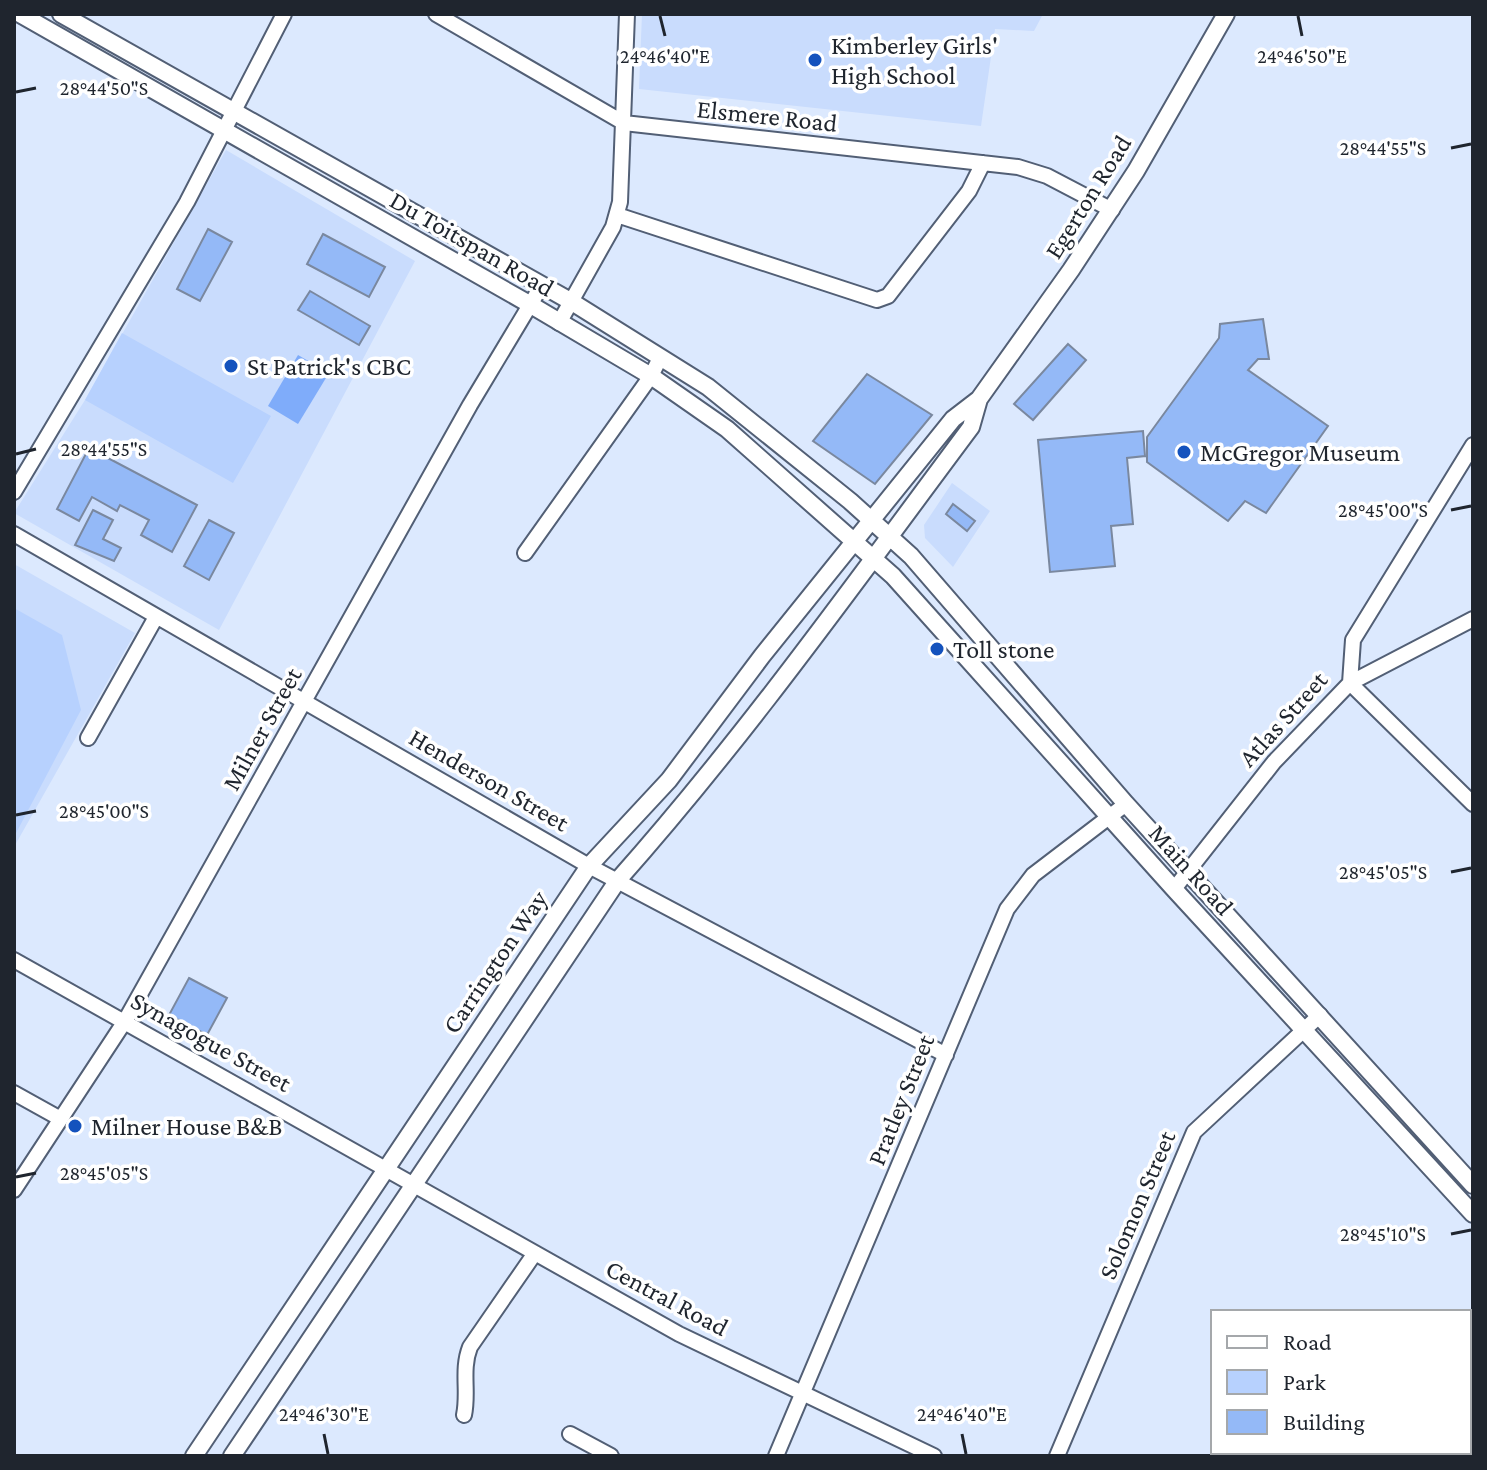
<svg xmlns="http://www.w3.org/2000/svg" width="1487" height="1470" viewBox="0 0 1487 1470" font-family="'Crimson Pro',serif">
  <style>
    .built { fill: #c9dcfd }
    .green { fill: #b7d1fe }
    .water { fill: #7facfa }
    .building { fill: #94b9f7; stroke: #7a889f; stroke-width: 2 }
    .lines { fill: none; stroke-linecap: round; stroke-linejoin: round }
    .minor-casing { stroke: #525f75; stroke-width: 18 }
    .tertiary-casing { stroke: #525f75; stroke-width: 20 }
    .minor { stroke: #fff; stroke-width: 14 }
    .tertiary { stroke: #fff; stroke-width: 16 }
    .ticks { fill: none; stroke: #1f252e; stroke-width: 3 }
    .poi-dot { fill: #1452bd; stroke: #fff; stroke-width: 3 }
    .labels { text-anchor: middle; dominant-baseline: central; stroke-width: 7; stroke-linejoin: round; paint-order: stroke }
    .poi-label { font-size: 26px; fill: #1f252e; stroke: #fff; text-anchor: start }
    .street-label { font-size: 26px; fill: #1f252e; stroke: #fff }
    .ticks-label { font-size: 20px; text-anchor: middle; fill: #1f252e; stroke: #fff; stroke-width: 7; stroke-linejoin: round; paint-order: stroke }
  </style>
  <rect width="100%" height="100%" fill="#dce9fe"/>
  <!-- built -->
  <path class="built" d="M642 14H1043L1034 31 995 29 981 126 639 89Z
    M226 150 415 261 219 630 14 513 85 400Z
    M952 483 990 511 953 567 925 538 924 525Z
    M14 564 135 633 14 847Z"/>
  <!-- green -->
  <path class="green" d="M122 333 271 416 233 483 85 400Z
    M14 608 62 635 81 710 14 837Z"/>
  <!-- water -->
  <path class="water" d="M298 355 329 373 298 424 268 406Z"/>
  <!-- building -->
  <path class="building" d="M208 229 232 242 200 301 177 289Z
    M323 234 385 267 369 297 307 264Z
    M310 291 370 326 359 345 298 310Z
    M1263 319 1269 359H1258L1248 370 1328 426 1266 513 1245 501 1228 521 1147 462V437L1219 338 1220 324Z
    M1068 344 1086 360 1033 420 1014 404Z
    M867 374 932 415 875 484 813 441Z
    M1143 431 1145 456 1127 458 1133 524 1111 526 1115 566 1050 572 1038 440Z
    M89 448 197 505 172 552 141 535 149 520 120 505 117 511 92 497 79 521 57 509Z
    M953 504 975 521 967 531 946 514Z
    M93 510 113 520 103 539 121 548 114 561 75 545Z
    M209 520 234 533 209 580 184 566Z
    M189 978 227 998 207 1035 169 1015Z"/>
  <g class="lines">
    <defs>
      <path id="minor" d="M436 14 624 123 1018 167 1047 176 1112 210
        M617 215 877 300 888 296 969 191 983 163
        M559 323 613 227 620 202 627 14
        M14 492 187 202 284 14
        M14 534 589 866 946 1055
        M525 553 651 376 660 358
        M1350 683 1353 640 1473 445
        M1350 683 1473 804
        M88 738 156 617
        M1174 889 1274 762 1350 683 1473 619
        M14 960 679 1334 934 1456
        M14 1093 59 1118
        M14 1190 125 1021 470 405 542 285
        M1469 1347 1473 1343
        M464 1415C469 1392 461 1370 470 1347L535 1253
        M570 1434 611 1456
        M776 1456 1007 909 1033 875 1126 804
        M1057 1456 1194 1132 1320 1015
        M1353 1456 1358 1452"/>
      <path id="tertiary" d="M20 14 531 305 651 376 727 429 893 576 1174 889 1473 1214
        M61 14 572 302 708 387 850 501 911 556 1126 804 1473 1185
        M194 1456 589 866 669 780 762 656 953 419 979 399 1071 270 1136 171 1226 14
        M232 1456 618 880C745 737 856 581 971 427L979 399"/>
    </defs>
    <!-- minor casing -->
    <use href="#minor" class="minor-casing"/>
    <!-- tertiary casing -->
    <use href="#tertiary" class="tertiary-casing"/>
    <!-- minor -->
    <use href="#minor" class="minor"/>
    <!-- tertiary -->
    <use href="#tertiary" class="tertiary"/>
  </g>
  <!-- ticks -->
  <path class="ticks" d="M660 16 665 36M1298 16 1302 36M16 92 36 88M1451 148 1471 144M16 454 36 449M1451 510 1471 506M16 815 36 811M1451 872 1471 868M16 1177 36 1173M1451 1234 1471 1230M324 1434 328 1454M962 1434 966 1454"/>
  <!-- markers -->
  <g class="poi-dot">
    <circle cx="815" cy="60" r="8"/>
    <circle cx="231" cy="366" r="8"/>
    <circle cx="1184" cy="452" r="8"/>
    <circle cx="937" cy="649" r="8"/>
    <circle cx="75" cy="1126" r="8"/>
  </g>
  <g class="labels">
    <!-- poi labels -->
    <g class="poi-label">
      <text x="831" y="45">Kimberley Girls'<tspan x="831" dy="30">High School</tspan></text>
      <text x="247" y="366">St Patrick's CBC</text>
      <text x="1200" y="452">McGregor Museum</text>
      <text x="953" y="649">Toll stone</text>
      <text x="91" y="1126">Milner House B&amp;B</text>
    </g>
    <!-- street labels -->
    <g class="street-label">
      <text transform="translate(767 116) rotate(6)">Elsmere Road</text>
      <text transform="translate(1088 197) rotate(-58)">Egerton Road</text>
      <text transform="translate(472 244) rotate(30)">Du Toitspan Road</text>
      <text transform="translate(1283 719) rotate(-48)">Atlas Street</text>
      <text transform="translate(262 729) rotate(-61)">Milner Street</text>
      <text transform="translate(489 780) rotate(30)">Henderson Street</text>
      <text transform="translate(1191 870) rotate(48)">Main Road</text>
      <text transform="translate(495 962) rotate(-56)">Carrington Way</text>
      <text transform="translate(211 1042) rotate(29)">Synagogue Street</text>
      <text transform="translate(901 1100) rotate(-68)">Pratley Street</text>
      <text transform="translate(1137 1205) rotate(-67)">Solomon Street</text>
      <text transform="translate(667 1298) rotate(28)">Central Road</text>
    </g>
  </g>
  <g class="ticks-label">
    <text x="665" y="63">24°46'40"E</text>
    <text x="1302" y="63">24°46'50"E</text>
    <text x="104" y="95">28°44'50"S</text>
    <text x="1383" y="155">28°44'55"S</text>
    <text x="104" y="456">28°44'55"S</text>
    <text x="1383" y="517">28°45'00"S</text>
    <text x="104" y="818">28°45'00"S</text>
    <text x="1383" y="879">28°45'05"S</text>
    <text x="104" y="1180">28°45'05"S</text>
    <text x="1383" y="1241">28°45'10"S</text>
    <text x="324" y="1421">24°46'30"E</text>
    <text x="962" y="1421">24°46'40"E</text>
  </g>
  <!-- border -->
  <rect width="1487" height="1470" fill="none" stroke="#1f252e" stroke-width="32"/>
  <!-- legend -->
  <rect x="1211" y="1310" width="260" height="144" fill="#ffffff" stroke="#a5a8ab" stroke-width="2"/>
  <rect x="1227" y="1336" width="40" height="12" fill="#ffffff" stroke="#a5a8ab" stroke-width="2"/>
  <text x="1283" y="1350" font-size="24" fill="#1f252e">Road</text>
  <rect x="1227" y="1370" width="40" height="24" fill="#b7d1fe" stroke="#a5a8ab" stroke-width="2"/>
  <text x="1283" y="1390" font-size="24" fill="#1f252e">Park</text>
  <rect x="1227" y="1410" width="40" height="24" fill="#94b9f7" stroke="#a5a8ab" stroke-width="2"/>
  <text x="1283" y="1430" font-size="24" fill="#1f252e">Building</text>
</svg>
